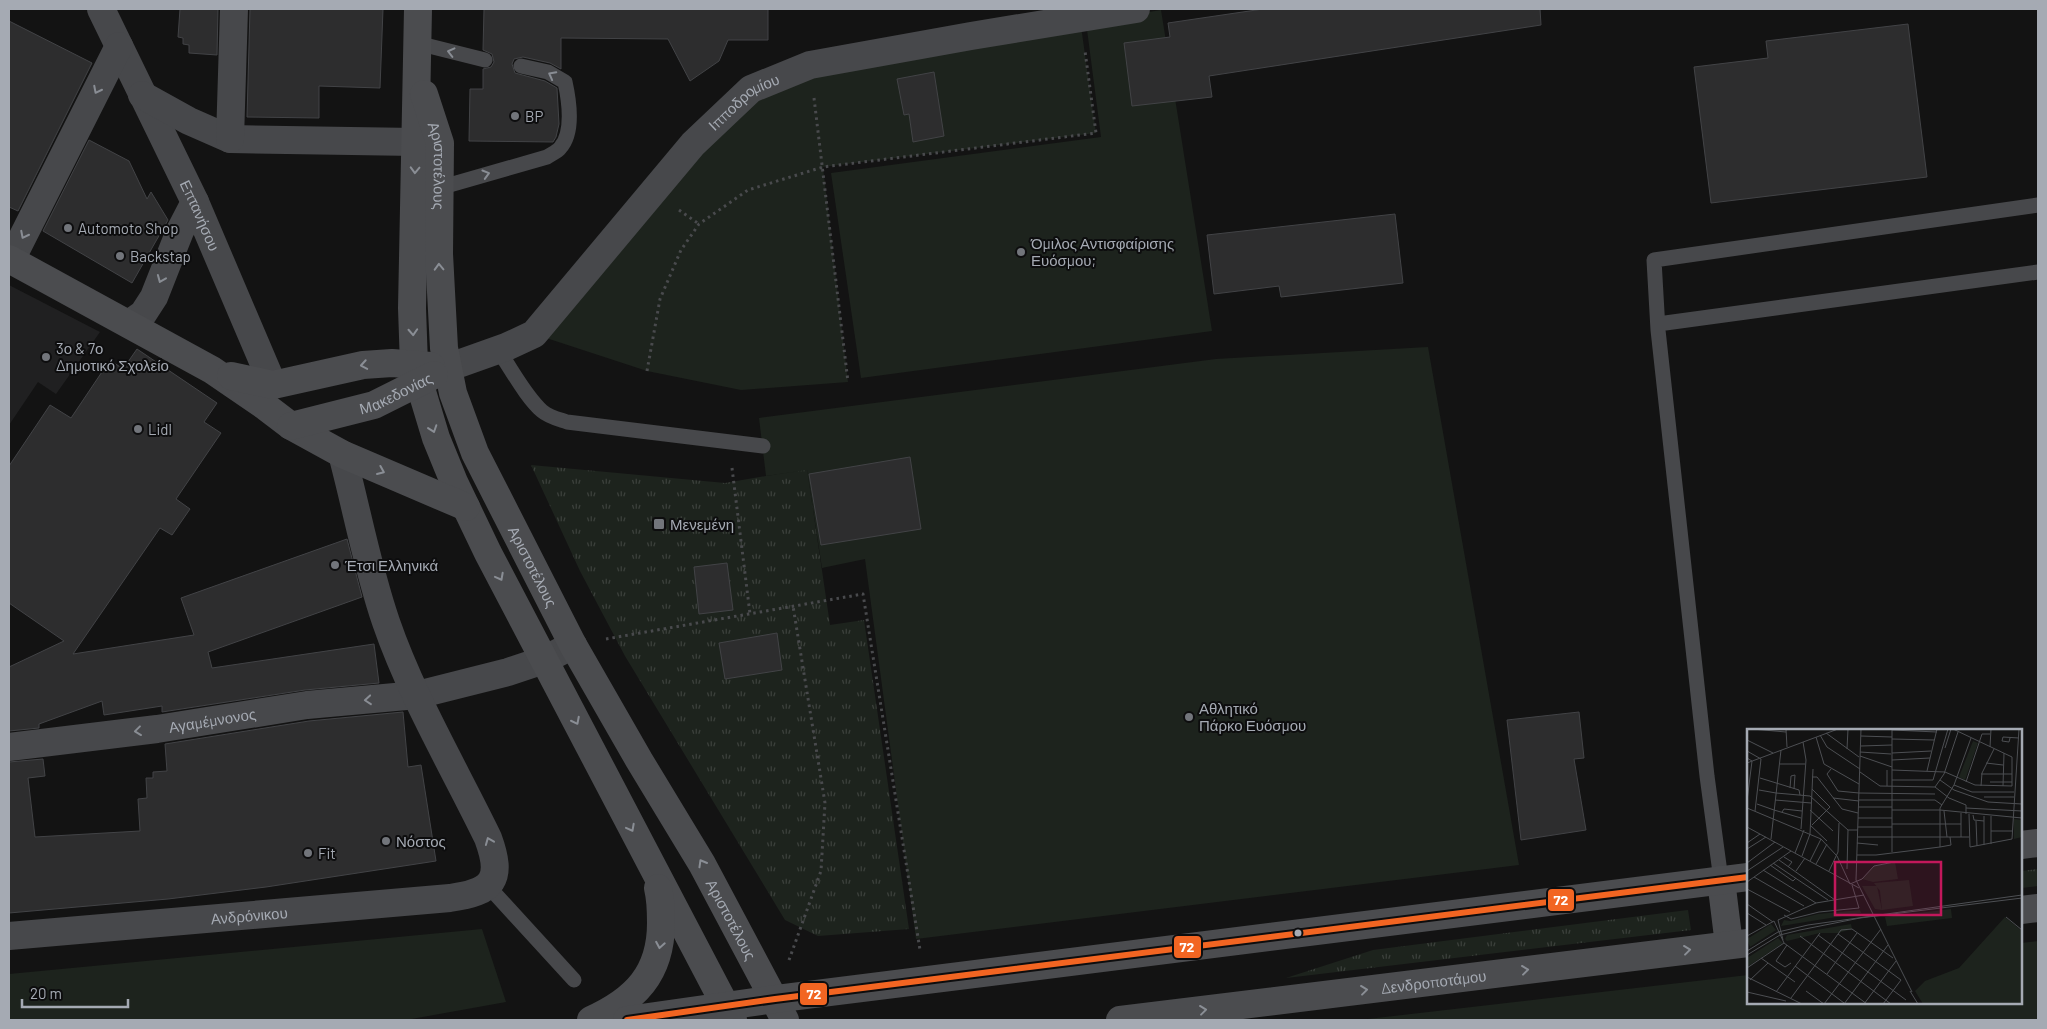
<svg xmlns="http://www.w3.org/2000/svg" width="2047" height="1029" viewBox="0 0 2047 1029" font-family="Barlow,sans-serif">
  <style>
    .built { fill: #202021 }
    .grass { fill: url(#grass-tufts) }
    .park { fill: #1d231d }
    .building { fill: #2d2d2e; stroke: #424346 }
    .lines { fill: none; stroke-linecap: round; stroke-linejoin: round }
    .path { stroke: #494a4d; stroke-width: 3; stroke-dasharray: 2.5 4; stroke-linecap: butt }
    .lane { stroke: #47484b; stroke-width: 15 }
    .street { stroke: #47484b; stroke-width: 28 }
    .secondary { stroke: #4b4c4f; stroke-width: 28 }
    .bus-1-casing { stroke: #0d0d0e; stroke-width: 10 }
    .bus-1 { stroke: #f26522; stroke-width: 6 }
    .oneway { stroke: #898d94 }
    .oneway2 { stroke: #8a8e95 }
    .poi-dot { fill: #72757b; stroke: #0d0d0e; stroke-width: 2 }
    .bus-dot { fill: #a5aab3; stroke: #0d0d0e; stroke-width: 2 }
    .labels { text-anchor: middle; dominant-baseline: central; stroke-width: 4; stroke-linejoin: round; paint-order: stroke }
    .street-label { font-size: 15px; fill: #a5aab3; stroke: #0d0d0e }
    .poi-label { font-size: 15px; fill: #a5aab3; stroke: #0d0d0e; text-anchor: start }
    .inset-road { fill: none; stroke: #4d4f53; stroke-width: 1 }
    .view { fill: #c2185b; fill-opacity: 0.15; stroke: #c2185b; stroke-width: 2.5 }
    .inset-edge { fill: none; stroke: #a5aab3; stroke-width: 2.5 }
    .line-badge { stroke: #0d0d0e; stroke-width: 2 }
    .badge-label { font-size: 14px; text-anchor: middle; font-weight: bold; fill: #fff }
  </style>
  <defs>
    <pattern id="grass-tufts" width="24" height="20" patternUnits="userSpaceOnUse" patternTransform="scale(1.25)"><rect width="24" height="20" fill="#1d231d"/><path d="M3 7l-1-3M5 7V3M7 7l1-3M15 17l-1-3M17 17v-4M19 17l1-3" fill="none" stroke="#3b403b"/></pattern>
  </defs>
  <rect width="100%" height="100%" fill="#131313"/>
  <!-- built -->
  <path class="built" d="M9 285 100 332 56 394 38 382 9 425Z"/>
  <!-- grass -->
  <path class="grass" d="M531 465 725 483 807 469 830 625 864 620 909 929 818 936 785 920 625 656 580 571Z
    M2038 869V886L2021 888V871Z
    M1688 910 1691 930 1286 978 1373 950Z"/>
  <!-- park -->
  <path class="park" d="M1161 10 1212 331 861 378 831 173 1101 137 1086 22Z
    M1080 19 1096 133 823 167 848 382 741 390 647 371 534 334 751 89Z
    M1428 347 1519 865 916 939 865 559 822 568 807 470 766 476 759 418 1216 359Z
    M482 929 506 1002 406 1020H9V974Z
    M2038 941V1020H1359L1748 975V1003H2021V943Z"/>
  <!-- building -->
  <path class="building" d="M180 9H218L217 55 189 53V45L183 44V38L178 37Z
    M250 9H383L380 88 319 86V118L247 117Z
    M484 9H768V40H728L719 61 690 81 668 39 561 38V69L550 63 523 57 514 59 512 64 515 73 545 81 557 88 559 124 556 137 553 142 469 141 470 89H483V69L491 67 494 62 492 54 483 50Z
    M1263 9H1540L1541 25 1209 76 1212 97 1132 106 1124 43 1170 37 1168 23Z
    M9 21 92 63 18 211 9 207Z
    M1908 24 1927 177 1711 203 1694 67 1768 58 1766 41Z
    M934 72 944 136 913 142 909 114 904 115 897 79Z
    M89 140 129 161 147 199 151 192 168 220 132 283 43 231Z
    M1395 214 1403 283 1281 297 1279 286 1214 294 1207 235Z
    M137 349 217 403 204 422 221 433 176 499 190 509 172 535 160 528 73 654 194 635 181 598 347 539 362 597 208 652 212 668 374 644 379 683 305 690 162 712V706L104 715 102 701 39 724V728L9 731V667L64 641 9 603V466L50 405 71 418 110 360 123 369Z
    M910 457 921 529 821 545 809 474Z
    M727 563 733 610 699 614 694 567Z
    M777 633 782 670 725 679 719 643Z
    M403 712 408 767 421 765 436 861 266 887 168 899 9 913V762L43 759 45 776 28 778 35 837 140 831 138 799 147 798 146 778H153V772L167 771 165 744 309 721Z
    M1579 712 1584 758 1574 759 1586 830 1521 840 1507 720Z"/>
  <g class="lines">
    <!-- path -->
    <path class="path" d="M814 98 848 382
      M679 210 699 224
      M647 371 660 299 681 250 699 224 748 190 823 167 1096 133 1085 51
      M732 468 750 614
      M606 639 863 594 920 950
      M789 960 821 871 825 803 793 606"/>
    <!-- lane -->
    <path class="lane" d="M417 43 485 60
      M439 188 547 157C551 154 557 152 560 148 574 133 569 100 565 82L548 72 521 66
      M1658 324 2038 272
      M498 350C511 368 525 396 542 411 549 417 558 419 567 422L763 446
      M1721 880 1707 776 1658 330 1654 260 2038 205
      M488 886 574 980"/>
    <!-- street -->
    <g class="street">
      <path id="s1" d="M101 9 195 202 273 385"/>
      <path d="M142 95 189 121 230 139 416 142"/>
      <path d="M230 139 234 9"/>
      <path d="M11 260 119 46"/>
      <path d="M129 324 143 314 154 297 180 231 195 202"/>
      <path id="s2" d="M447 368 506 347 534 334 693 144 751 89 810 65 971 36 1136 9"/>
      <path id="s3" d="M9 747 157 729 307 705 417 695 508 672 544 660 573 645"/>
      <path id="s4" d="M9 936 450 898C494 892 503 879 488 838 454 768 411 695 386 622 367 567 357 510 342 454"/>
    </g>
    <!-- secondary -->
    <g class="secondary">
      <path d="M418 9 412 308 414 365 436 438 454 482 488 553 733 1020"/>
      <path id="s5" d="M424 94 440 143 439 254 444 348 453 393 475 453 573 645 639 760 702 864 785 1020"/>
      <path d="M9 259 212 370 266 407 291 426 342 454 466 507"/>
      <path d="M231 376 273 385 363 365 392 363 431 366"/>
      <path id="s6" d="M291 426 374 405 434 375"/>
      <path d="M2021 845 2038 843"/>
      <path d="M1721 880 1729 945"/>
      <path d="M2021 910 2038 908"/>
      <path d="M591 1020C635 1000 661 974 661 923 661 912 661 900 658 888"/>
      <path d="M627 1020 775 999 1748 877"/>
      <path id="s7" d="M1120 1020 1748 943"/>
    </g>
    <defs>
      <path id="bus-1" d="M627 1020 775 999 1748 877"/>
    </defs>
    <!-- bus-1 casing -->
    <use href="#bus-1" class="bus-1-casing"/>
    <!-- bus-1 -->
    <use href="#bus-1" class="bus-1"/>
  </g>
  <!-- one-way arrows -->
  <defs><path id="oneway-chevron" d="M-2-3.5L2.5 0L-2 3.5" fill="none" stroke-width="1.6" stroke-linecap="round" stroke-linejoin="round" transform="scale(1.25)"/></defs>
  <g class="oneway">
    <use href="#oneway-chevron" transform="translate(451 52) rotate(-166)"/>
    <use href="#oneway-chevron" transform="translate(552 75) rotate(-152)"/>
    <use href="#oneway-chevron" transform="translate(97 90) rotate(117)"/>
    <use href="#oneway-chevron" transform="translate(486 174) rotate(-16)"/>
    <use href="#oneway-chevron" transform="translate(24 235) rotate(117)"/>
    <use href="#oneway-chevron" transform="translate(161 279) rotate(112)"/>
    <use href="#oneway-chevron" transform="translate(368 700) rotate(175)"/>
    <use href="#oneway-chevron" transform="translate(138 731) rotate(173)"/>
    <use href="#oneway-chevron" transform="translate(489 841) rotate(-112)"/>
  </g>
  <g class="oneway2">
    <use href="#oneway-chevron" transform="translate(415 170) rotate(92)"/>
    <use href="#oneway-chevron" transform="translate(439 267) rotate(-92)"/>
    <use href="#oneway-chevron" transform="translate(413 332) rotate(87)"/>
    <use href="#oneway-chevron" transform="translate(364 365) rotate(170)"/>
    <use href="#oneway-chevron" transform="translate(433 429) rotate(71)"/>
    <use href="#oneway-chevron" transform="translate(381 471) rotate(23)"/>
    <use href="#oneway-chevron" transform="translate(500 577) rotate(62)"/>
    <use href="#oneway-chevron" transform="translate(576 721) rotate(63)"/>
    <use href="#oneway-chevron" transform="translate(631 828) rotate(62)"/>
    <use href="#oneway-chevron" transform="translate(702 863) rotate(-120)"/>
    <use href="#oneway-chevron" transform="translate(660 945) rotate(100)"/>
    <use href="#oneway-chevron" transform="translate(1687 950) rotate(-7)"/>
    <use href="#oneway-chevron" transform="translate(1525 970) rotate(-7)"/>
    <use href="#oneway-chevron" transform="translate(1364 990) rotate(-7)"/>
    <use href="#oneway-chevron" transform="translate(1203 1010) rotate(-7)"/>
  </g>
  <!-- markers -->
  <g class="poi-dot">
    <circle cx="515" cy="116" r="5"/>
    <circle cx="68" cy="228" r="5"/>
    <circle cx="1021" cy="252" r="5"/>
    <circle cx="120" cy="256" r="5"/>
    <circle cx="46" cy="357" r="5"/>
    <circle cx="138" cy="429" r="5"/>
    <rect x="653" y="518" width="12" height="12" rx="2.5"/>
    <circle cx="335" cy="565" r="5"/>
    <circle cx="1189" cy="717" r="5"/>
    <circle cx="386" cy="841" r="5"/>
    <circle cx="308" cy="853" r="5"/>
  </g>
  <circle class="bus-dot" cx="1298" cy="933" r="4.5"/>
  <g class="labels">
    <!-- street labels -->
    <g class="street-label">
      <text stroke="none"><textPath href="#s2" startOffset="408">Ιπποδρομίου</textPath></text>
      <text stroke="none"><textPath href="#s5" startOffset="74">Αριστοτέλους</textPath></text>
      <text stroke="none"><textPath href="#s1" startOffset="229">Επτανήσου</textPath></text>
      <text stroke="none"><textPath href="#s6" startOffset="110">Μακεδονίας</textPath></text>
      <text stroke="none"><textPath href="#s5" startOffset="494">Αριστοτέλους</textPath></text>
      <text stroke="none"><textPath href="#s3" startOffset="205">Αγαμέμνονος</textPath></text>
      <text stroke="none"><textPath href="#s4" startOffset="241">Ανδρόνικου</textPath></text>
      <text stroke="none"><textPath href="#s5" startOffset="899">Αριστοτέλους</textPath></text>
      <text stroke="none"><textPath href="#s7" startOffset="316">Δενδροποτάμου</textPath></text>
    </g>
    <!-- poi labels -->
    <g class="poi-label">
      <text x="525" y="116">BP</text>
      <text x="78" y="228">Automoto Shop</text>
      <text x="1031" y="243">Όμιλος Αντισφαίρισης<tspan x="1031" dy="17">Ευόσμου;</tspan></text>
      <text x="130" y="256">Backstap</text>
      <text x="56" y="348">3ο &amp; 7ο<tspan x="56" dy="17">Δημοτικό Σχολείο</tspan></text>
      <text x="148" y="429">Lidl</text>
      <text x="670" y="524">Μενεμένη</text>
      <text x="345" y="565">Έτσι Ελληνικά</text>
      <text x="1199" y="708">Αθλητικό<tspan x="1199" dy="17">Πάρκο Ευόσμου</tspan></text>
      <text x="396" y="841">Νόστος</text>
      <text x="318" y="853">Fit</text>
    </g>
  </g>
  <!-- overview -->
  <g transform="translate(1747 729)">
    <rect width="275" height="275" fill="#131313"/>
    <path d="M115 157H130L135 181 128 180Z" fill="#1d231d"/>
    <path d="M226 12 231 14 218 51 212 48ZM267 90 275 91V108L267 110ZM148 133 151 150 126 153 115 150 127 137ZM162 151 166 177 135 181 133 162 127 154ZM204 180 205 189 140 197 138 188ZM113 181 114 184 34 197 37 191 43 192 71 185ZM258 188 275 202V275H176L168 262 178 252 212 239ZM24 195 29 201 3 218 0 210ZM104 195 105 200 91 204H73L40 212 38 210 40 206ZM31 209 36 214 0 238V229Z" fill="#1d231d"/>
    <path class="inset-road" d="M5 0 39 3M39 0 40 18M114 0 109 151 165 263M145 0V123M145 1 190 3M79 4 112 28M73 6 80 18 113 40M114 7 145 8M69 8 77 35 112 55M263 9 262 13 255 12 256 8 272 9M145 10 187 11M0 11 26 24M114 17 145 16M243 18 244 0M198 19 204 0M100 20 101 0M0 22 14 30 8 82M113 23 144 25M145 24 184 22M113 27 145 38M0 29 5 32 0 72M145 31 183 29M0 34 91 0M239 34 256 36M33 35H58M84 40 80 45 91 62 112 64M145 41 198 43 228 56 265 57V28L206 0M180 42 190 0M113 43 133 57 188 58 202 69 219 76V85M234 45H265M65 48H70L95 80 111 84M13 49 52 61 53 66M145 51H186L201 0M193 51 207 61 241 73 275 75M219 53 235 5H243M243 53H265M207 56 225 63H267M140 57V41M234 57 235 44 247 20M256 57 257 24M188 58 197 45 211 3M43 59 44 47 48 46 47 60M65 60 83 78 79 82M12 61 29 64M29 64 63 67 101 101H111M112 64 188 65M237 68H267M86 69 112 72M28 71 64 74M112 71H188L195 76M10 75 27 81M111 78H145M0 79 74 110 90 127 103 155M219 79 275 82M27 81 54 89M63 81 86 102M145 81H193L275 89M197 82 200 108M35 83 37 80 55 82M214 84V108M222 85 223 118 265 110 272 0M226 86 227 91 237 92M237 87V116M244 87V115M111 89H145M229 92 230 117M145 95H214M63 96 80 112M65 96 79 82M0 98 112 159M111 98H145M54 100 59 31 56 13M244 102H266M111 108H222M24 110 34 21M0 114 13 105M110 114 131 116M193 118V79L207 56 224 9M0 120 19 108M48 124 57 101M110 126H129L193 118 204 116 203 108M55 127 63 105 66 40M37 128 45 133 41 138M32 131 88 171M63 132 74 110M0 134 28 113M26 134 81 171M69 135 80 115M23 136 46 152 49 149M100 140 101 101M16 141 69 174M0 142 36 118M49 142 58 129M82 142 91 123 92 94M7 148 57 177M0 153 44 122M103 155 115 150 127 137 147 133M0 160 43 183M0 175 26 193M0 184 19 196M37 186 44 190 72 183 112 179 105 156M259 188 275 201M31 191 69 174 117 166M31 191 36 211M27 192 37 214 120 275M91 205 154 251 136 275M71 206 159 271M0 207 27 192M53 207 144 275M40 216 29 232 38 238 44 234M0 222 31 203 61 196 275 166M0 226 33 206 53 201 113 189 275 169M14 229 48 253M48 237 97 274M0 239 37 214M80 245 110 204M0 248 55 275M3 251 21 234M59 262 77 275M163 262 171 275M0 263 39 272M29 263 73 204M44 269 94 201 105 200 146 229M77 275 134 200M97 275 141 216M117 275 149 232"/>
    <path class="view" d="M88 133H194V186H88Z"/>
    <rect width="275" height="275" class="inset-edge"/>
  </g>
  <g class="line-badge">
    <rect x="1547" y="888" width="28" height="24" rx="5" fill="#f26522"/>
    <rect x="1173" y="935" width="29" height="24" rx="5" fill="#f26522"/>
    <rect x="799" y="982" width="29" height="24" rx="5" fill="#f26522"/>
  </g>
  <g class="badge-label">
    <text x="1561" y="905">72</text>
    <text x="1187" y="952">72</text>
    <text x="814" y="999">72</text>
  </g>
  <!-- border -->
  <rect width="2047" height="1029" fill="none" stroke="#a5aab3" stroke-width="20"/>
  <!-- scale -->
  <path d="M22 999v8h106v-8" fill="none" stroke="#a5aab3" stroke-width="2.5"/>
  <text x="30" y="999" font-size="15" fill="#a5aab3" stroke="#0d0d0e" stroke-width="4" paint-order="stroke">20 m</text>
</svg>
